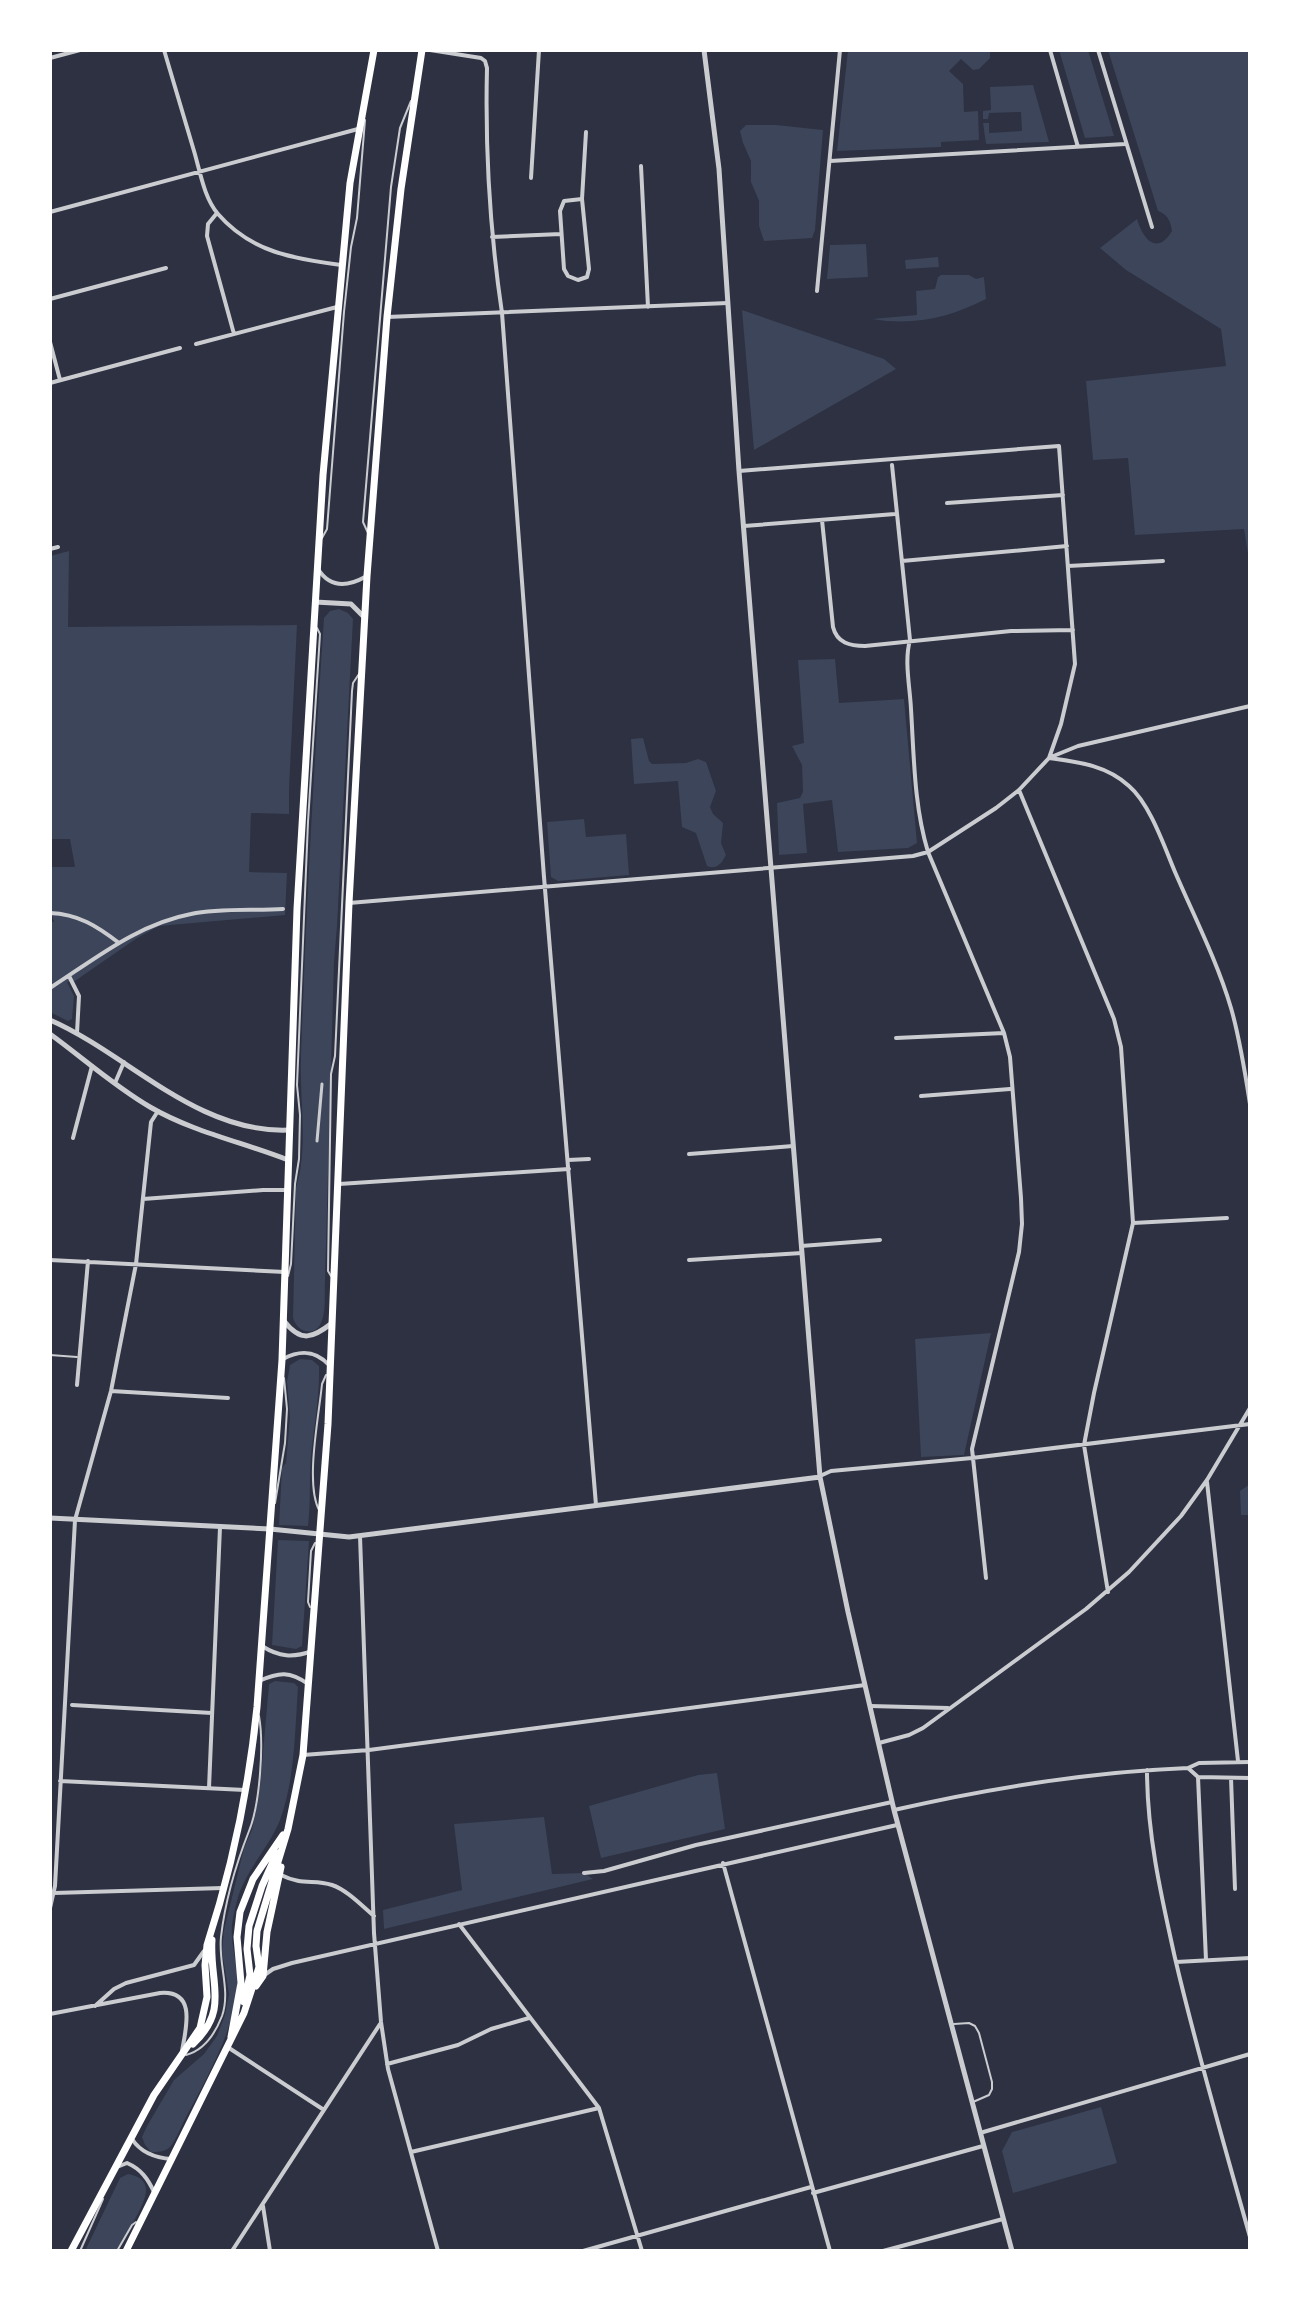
<svg xmlns="http://www.w3.org/2000/svg" width="1300" height="2301" viewBox="0 0 1300 2301" font-family="'Noto Sans',sans-serif">
  <style>
    .green { fill: #3c4559 }
    .lines { fill: none; stroke-linecap: round; stroke-linejoin: round }
    .service { stroke: #caccd0; stroke-width: 2 }
    .pedestrian { stroke: #caccd0; stroke-width: 3 }
    .minor { stroke: #caccd0; stroke-width: 4 }
    .tertiary { stroke: #caccd0; stroke-width: 5 }
    .primary { stroke: #fff; stroke-width: 7 }
  </style>
  <rect width="100%" height="100%" fill="#2d3142"/>
  <!-- green -->
  <path class="green" d="M848 50H990V58L979 69 973 70 961 59 949 71 963 84 964 112 978 111 979 140 941 142V147L837 151Z
    M1059 50H1088L1114 136 1085 138Z
    M1108 50H1250V554H1248L1244 529 1135 535 1128 458 1093 460 1086 381 1226 366 1221 329 1126 270 1100 248 1137 219C1143 239 1157 256 1172 231 1170 220 1168 215 1158 211Z
    M1033 85 1049 142 986 144 983 123H989V133L1022 131 1021 112 989 113 988 119H983V111L991 110 990 87Z
    M746 125H776L823 130 815 230 812 238 764 241 759 226V201L751 182V161L743 143 740 131Z
    M866 244 868 277 827 279 830 245Z
    M938 257 939 267 906 269 905 260Z
    M941 275H969L976 279 984 277 986 299C949 318 913 326 872 319L917 315 916 291 935 289 938 277Z
    M742 310 884 359 896 369 754 450Z
    M69 551 68 627 297 625 289 789V814L251 813 249 872 287 873 285 915 159 926 137 938 75 981 67 982 74 996 72 1019 68 1021 50 1012V922H54L50 909V867H75L70 839H50V556Z
    M339 609 348 613 353 619 337 926 334 962 325 1280C324 1293 327 1313 320 1325 312 1338 295 1330 293 1317L296 1188C309 1145 299 1099 301 1055 306 909 314 763 324 618L330 611Z
    M835 659 839 703 904 699 917 843 908 848 838 852 832 800 803 804 807 853 779 855 777 803 800 798 803 792 802 765 792 746 804 743 798 660Z
    M643 738 649 761 652 764 686 763 698 759 706 762 716 791 710 807 713 814 723 823 721 843 726 855C722 863 717 870 707 866L696 833 682 827 678 781 634 784 631 739Z
    M584 819 586 837 626 834 629 875 558 881 551 877 547 822Z
    M991 1333 964 1455 921 1457 915 1339Z
    M300 1359 312 1360 319 1366C320 1396 314 1426 311 1456 309 1479 311 1502 308 1526L279 1525 282 1468 286 1463 290 1417 287 1382 290 1365Z
    M1250 1484V1515H1241L1240 1491Z
    M278 1540 309 1541 302 1646 296 1649 272 1645Z
    M275 1681 294 1683 298 1687C295 1729 295 1780 280 1820 269 1848 244 1872 237 1901 235 1908 233 1917 232 1925 230 1947 240 1969 237 1992 232 2035 204 2083 184 2121 180 2129 175 2142 169 2148 164 2152 157 2152 151 2152L145 2145 142 2137 147 2126 174 2080 204 2054 217 2036 225 2015 229 1994 222 1951 224 1930 244 1848 252 1830 260 1787 269 1684Z
    M717 1773 725 1829 601 1858 589 1806 698 1775Z
    M544 1817 552 1874 584 1873 593 1879 384 1929 383 1910 462 1890 454 1824Z
    M1101 2107 1117 2163 1013 2193 1002 2151 1012 2132Z
    M128 2174C137 2176 146 2179 146 2190 146 2206 124 2236 116 2251H85L120 2178Z"/>
  <g class="lines">
    <!-- service -->
    <path class="service" d="M368 533 363 522 391 187 400 128 411 101
      M322 538 327 529 344 312 351 247 357 218 365 120
      M288 1276 291 1264 295 1184 299 1159 300 1115 297 1085 308 822 320 634 317 628
      M331 1276 328 1271 331 1074 335 1056 352 691 353 683 359 674
      M50 1355 77 1357
      M275 1503 285 1443 287 1409 284 1378
      M319 1510C305 1483 319 1416 322 1384L326 1375
      M310 1607 308 1602 311 1551 315 1543
      M954 2024 969 2023 975 2026 979 2033 992 2082V2089L989 2095 973 2102
      M186 2055C205 2050 215 2034 222 2016 231 1990 218 1964 221 1937 225 1902 236 1864 249 1831 260 1804 264 1744 259 1716
      M80 2251 103 2199
      M117 2251 132 2225 136 2222"/>
    <!-- pedestrian -->
    <path class="pedestrian" d="M317 1141 322 1084"/>
    <!-- minor -->
    <path class="minor" d="M164 50C174 84 184 117 194 151 200 171 204 198 218 214 251 252 294 259 341 265
      M430 50 481 58 485 61 487 68C485 150 490 232 502 313L544 877 596 1505
      M1050 50 1078 147
      M1098 50 1152 227
      M50 58 80 50
      M830 161 1125 144
      M641 166 648 307
      M531 178 539 50
      M582 199 589 269 587 277 578 280 568 276 564 269 560 211 564 201Z
      M582 199 586 132
      M50 212 358 129
      M217 213 208 224 207 236 234 334
      M492 237 561 234
      M817 291 840 50
      M50 299 166 268
      M387 317 728 303
      M50 342 60 380
      M196 344 337 307
      M50 383 180 348
      M892 465 910 640C904 661 910 687 911 709 914 757 914 806 928 852L1004 1033 1010 1057 1021 1198 1022 1224 1019 1252 972 1449 986 1578
      M947 503 1063 495
      M822 520 833 627C837 643 850 646 865 646L1011 631 1073 630
      M744 526 895 514
      M50 549 58 547
      M902 561 1067 546
      M1068 566 1163 561
      M318 569C330 588 347 587 365 577
      M1051 757 1078 746 1250 706
      M1049 758C1078 762 1106 765 1129 786 1150 804 1164 846 1175 872 1194 916 1217 961 1231 1008 1240 1039 1245 1072 1250 1104
      M1019 790 1114 1019 1121 1047 1133 1223 1094 1393 1084 1445 1108 1592
      M349 903 913 856 928 852 996 808 1019 790 1049 758 1061 724 1075 664 1059 446 739 471
      M50 913C78 914 97 926 119 943
      M69 976 79 996 77 1033
      M50 988C95 959 138 924 191 914 219 908 254 911 283 909
      M896 1038 1004 1033
      M115 1083 124 1062
      M921 1096 1010 1089
      M73 1138 92 1066
      M689 1154 793 1146
      M568 1160 589 1159
      M339 1184 569 1169
      M143 1199 263 1190H287
      M1133 1223 1227 1218
      M801 1246 880 1240
      M50 1260 285 1272
      M689 1260 802 1253
      M283 1359C300 1350 315 1350 329 1365
      M77 1385 88 1261
      M111 1391 228 1398
      M820 1476 831 1471 972 1458 1250 1424
      M1207 1482 1238 1761
      M360 1536 374 1933 381 2022 388 2069 438 2251
      M262 1646C279 1657 293 1658 312 1651
      M259 1681C279 1672 290 1671 308 1684
      M72 1705 212 1713
      M870 1706 948 1708
      M879 1743 909 1735 923 1728 1086 1609 1129 1572 1181 1516 1207 1480 1250 1408
      M303 1755 369 1750 865 1685
      M1250 1762 1199 1763 1188 1768 1198 1777 1250 1778
      M1147 1770C1147 1834 1161 1895 1175 1958 1197 2052 1224 2144 1250 2237
      M1198 1777 1206 1960
      M1231 1778 1235 1889
      M60 1781 245 1790
      M209 1788 220 1527
      M894 1810C990 1788 1089 1772 1188 1768
      M723 1863 830 2251
      M584 1873 604 1871 696 1845 892 1802
      M281 1875C303 1886 313 1879 332 1885 347 1890 362 1906 374 1916
      M54 1893 223 1888
      M50 1908 55 1886 75 1520 111 1391 136 1264 151 1122 158 1111
      M459 1924 599 2108 642 2251
      M1176 1962 1250 1958
      M263 1976 273 1969 292 1963 897 1825
      M95 2006 114 1989 126 1983 194 1965 204 1951
      M50 2014 160 1993C197 1990 186 2028 182 2051
      M229 2048 324 2110
      M387 2064 458 2045 491 2029 529 2018
      M980 2133 1250 2054
      M132 2139C141 2153 156 2158 172 2159
      M411 2152 599 2108
      M117 2167 127 2163C141 2169 148 2179 154 2192
      M813 2193 983 2146
      M263 2206 270 2251
      M232 2251 380 2024
      M583 2251 811 2187
      M883 2251 1003 2219"/>
    <!-- tertiary -->
    <path class="tertiary" d="M704 50 719 169 739 471 820 1477 848 1612 894 1810 1012 2251
      M315 602 351 604 363 616
      M50 1020C128 1054 197 1134 289 1130
      M50 1034C83 1058 114 1086 150 1107 193 1132 242 1142 288 1160
      M284 1321C301 1343 313 1338 332 1323
      M50 1518 270 1529 349 1537 820 1477"/>
    <!-- primary -->
    <path class="primary" d="M256 1986 263 1976 267 1932 281 1867
      M244 2002 250 1975 247 1949 249 1926 262 1886 277 1853
      M231 2037 241 1983 237 1937 240 1912 253 1879 283 1835
      M193 2044C230 2009 209 1983 212 1940
      M71 2251 154 2095 200 2028 207 1997 205 1965 207 1945C232 1868 249 1787 257 1707L282 1360 297 909 323 475 350 183 374 50
      M126 2251 244 2013 259 1967 256 1946 257 1931 288 1829 303 1755 328 1424 349 903 367 576 387 317 401 189 422 50"/>
  </g>
  <!-- border -->
  <rect width="1300" height="2301" fill="none" stroke="#ffffff" stroke-width="104"/>
</svg>
